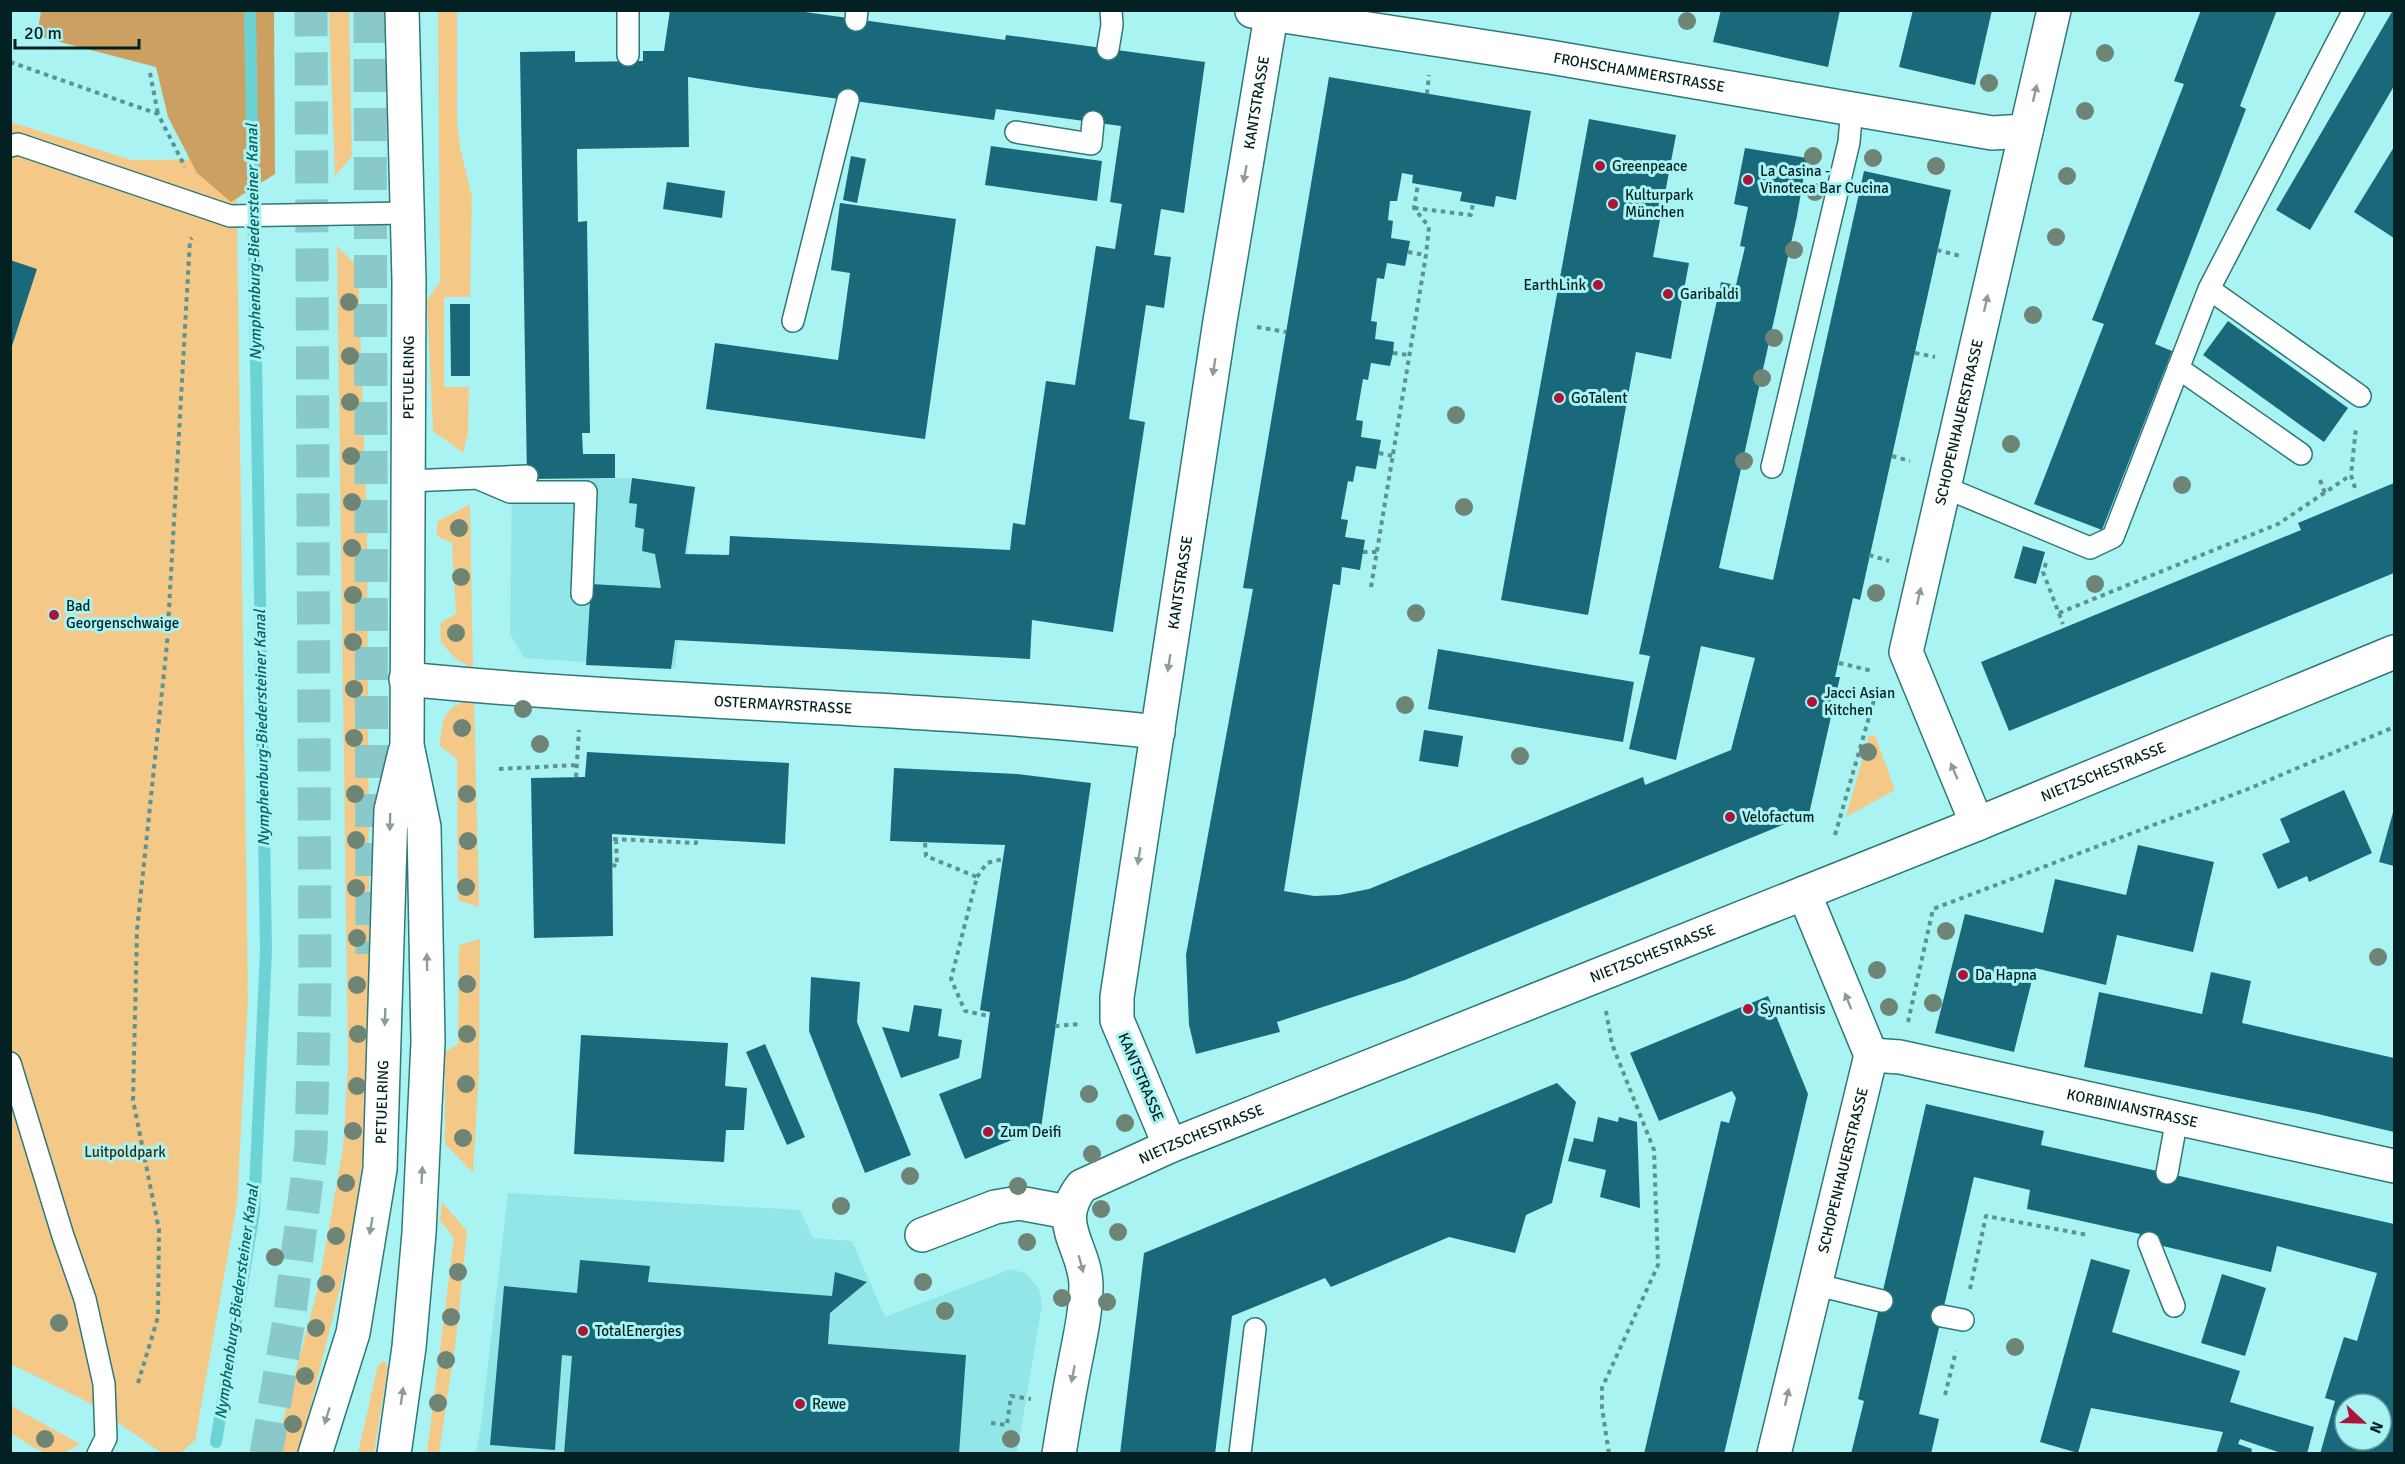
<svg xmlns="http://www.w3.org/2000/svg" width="2405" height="1464" viewBox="0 0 2405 1464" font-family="Signika,sans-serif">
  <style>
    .built { fill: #93e6e7 }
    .green { fill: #f4c887 }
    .forest { fill: #cba060 }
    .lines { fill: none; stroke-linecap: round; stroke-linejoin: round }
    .stream { stroke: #6cd3d4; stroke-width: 12 }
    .building { fill: #1a697a; fill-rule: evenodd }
    .trunk-tunnel { stroke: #89c9c9; stroke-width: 33; stroke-dasharray: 33 16; stroke-linecap: butt }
    .service-casing { stroke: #2e7878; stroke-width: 24 }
    .minor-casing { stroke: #2e7878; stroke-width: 36 }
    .secondary-casing { stroke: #2e7878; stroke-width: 36 }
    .path { stroke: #5d9292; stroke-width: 4; stroke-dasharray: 4.5 4.5; stroke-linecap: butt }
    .service { stroke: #fff; stroke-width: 21 }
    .minor { stroke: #fff; stroke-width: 33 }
    .secondary { stroke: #fff; stroke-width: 33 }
    .tree { fill: #6e8474 }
    .oneway { fill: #8e9b9c }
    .poi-dot { fill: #ab1538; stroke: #aaf3f3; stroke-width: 2 }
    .labels { text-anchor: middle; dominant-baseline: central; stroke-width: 6; stroke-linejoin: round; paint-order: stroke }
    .street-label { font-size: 15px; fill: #032122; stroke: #aaf3f3 }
    .poi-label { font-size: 15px; fill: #032122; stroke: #aaf3f3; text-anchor: start }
    .park-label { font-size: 15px; fill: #3c2a0d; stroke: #aaf3f3 }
    .water-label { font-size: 16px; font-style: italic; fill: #076465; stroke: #aaf3f3 }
  </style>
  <rect width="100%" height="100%" fill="#aaf3f3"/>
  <!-- built -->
  <path class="built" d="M632 478 695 487 675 668 524 658 510 634 512 481Z
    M508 1193 800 1210 813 1238 852 1241 885 1317 1011 1269 1027 1274 1039 1289 1042 1305 1017 1453 476 1454 481 1425Z"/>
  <!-- green -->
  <path class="green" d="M329 11H349L352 156 335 176Z
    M438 11H457V121L460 147 472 197 470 297H444V387H469L468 433 463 453 433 431 427 300 440 282Z
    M10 122 132 160 236 159 248 998 237 1204 195 1440 181 1453H162L88 1402 11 1364Z
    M337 246 358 267 367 530 370 1068 365 1143 354 1218 341 1284 299 1453 274 1454 318 1288 343 1149 348 1064Z
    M470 504 473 669 455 658 441 642 440 623 456 614 452 543 437 536V522Z
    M474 699 479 907 458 900 457 759 440 746C442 717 444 706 474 699Z
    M1875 735 1895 790 1846 817 1869 736Z
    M480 939 479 1069 473 1173 445 1144V1052L458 1044 459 945Z
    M442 1202 467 1231 456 1339 441 1440 439 1453H427L454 1238 440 1220Z
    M384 1361 388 1366 374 1453H358L378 1365Z
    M10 1406H11L80 1444C51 1464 37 1449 11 1433Z"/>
  <!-- forest -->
  <path class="forest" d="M41 11H274L275 174 231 202 197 173 168 117 156 67 37 36Z"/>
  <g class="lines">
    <!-- stream -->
    <path class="stream" d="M216 1442 254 1212 266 951 250 10"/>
  </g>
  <!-- building -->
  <path class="building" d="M670 10H791L1005 40 1006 35 1205 62 1184 213 1161 209 1154 255 1171 257 1164 308 1146 305 1129 419 1145 422 1113 632 1032 620 1030 659 675 640 671 669 586 665 591 584 661 588 655 554 642 551 644 529 635 527 637 504 629 503 632 478 695 487 685 554 729 555 730 536 1010 550 1013 523 1025 525 1046 381 1075 385 1096 246 1115 249 1122 204 1110 202 1121 126 996 109 994 120 750 87 688 77 689 147 577 149 578 222 587 221 590 433H582L583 454H615V478L527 479 520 52 575 51V62L643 61V51H664Z
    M1721 10H1840L1828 67 1713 42Z
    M1913 10H1992L1975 85 1899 67Z
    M2201 10H2277L2240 106 2246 109 2155 344 2172 351 2102 530 2034 504 2104 324 2092 320 2184 84 2174 81Z
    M2393 10 2394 86 2310 230 2276 210Z
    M1329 77 1531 111 1516 200 1496 196 1494 207 1460 201 1462 192 1412 183 1413 175 1402 173 1397 201H1390L1388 220 1393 221 1391 238 1410 241 1405 266 1387 263 1384 279 1377 278 1371 321 1377 322 1375 339 1394 342 1393 353 1390 366 1371 363 1368 380 1363 379 1356 420 1363 421 1361 437 1381 440 1376 469 1356 466 1353 482 1348 481 1341 519 1348 520 1345 537 1365 540 1360 570 1342 567 1340 585 1333 584 1284 891 1314 896 1339 895 1369 889 1643 777 1645 785 1731 750 1755 658 1701 646 1676 760 1629 749 1650 656 1639 654 1721 282 1736 285 1745 247 1740 246 1748 207 1734 204 1745 148 1807 158 1797 216 1719 568 1773 580 1864 171 1951 190 1860 600 1853 598 1835 677H1840L1809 814 1405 980 1277 1022 1280 1032 1196 1054 1189 1025 1186 955 1253 589 1243 588Z
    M1589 119 1676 135 1653 257 1689 263 1671 359 1636 352 1588 615 1501 600Z
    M991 146 1102 161 1097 201 985 185Z
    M2394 147V238L2354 212Z
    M851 156 866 159 857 203 843 200Z
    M667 182 725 191 722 218 663 209Z
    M840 203 956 219 925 439 706 409 715 343 838 360 850 273 831 270Z
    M10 260 37 269 11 349H10Z
    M450 304H470V376H451Z
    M2228 321 2348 408 2324 442 2203 355Z
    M2394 483V573L2009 731 1981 662 2301 530 2298 523Z
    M2023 546 2045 552 2036 584 2014 578Z
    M1438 649 1634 682 1623 742 1428 709Z
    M1424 730 1463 736 1458 767 1419 761Z
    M587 752 789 763 785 844 612 834 613 936 534 938 531 778 585 777Z
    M894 768 1017 774 1091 783 1041 1128 965 1159 939 1094 981 1078 990 1012 980 1010 1005 845 890 841Z
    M2344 790 2372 853 2309 882 2307 876 2278 889 2262 854 2290 842 2280 819Z
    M2394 809V866L2379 862Z
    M2138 845 2214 862 2193 952 2117 935 2106 985 2035 968 2014 1052 1935 1033 1965 914 2043 933 2055 879 2126 895Z
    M2211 972 2251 981 2242 1023 2394 1058V1132L2318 1114 2084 1067 2099 992 2202 1014Z
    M811 977 860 982 857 1022 911 1155 865 1173 809 1031Z
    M1768 996 1808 1094 1724 1454H1644L1721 1121 1729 1123 1736 1098 1732 1091 1659 1121 1630 1053Z
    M914 1005 942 1009 938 1036 962 1040 959 1058 901 1078 882 1027 909 1032Z
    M581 1035 728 1043 725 1086 747 1088 744 1130H726L724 1162 574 1154Z
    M765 1044 805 1137 787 1145 746 1052Z
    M1557 1083 1576 1102 1552 1203 1526 1215 1515 1253 1449 1237 1331 1287 1325 1278 1232 1316 1215 1454H1120L1144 1253Z
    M1926 1104 2044 1131 2041 1145 2394 1224V1454H2320L2335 1401 2325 1398 2344 1337 2357 1341 2377 1273 2277 1246 2271 1272 2138 1240 2140 1234 2027 1209 2030 1190 1974 1177 1919 1414 1939 1419 1931 1454H1851L1864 1401 1858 1399ZM2345 1404H2381V1440H2345Z
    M1598 1117 1618 1122 1619 1117 1637 1122 1640 1208 1600 1197 1606 1170 1568 1161 1574 1138 1593 1142Z
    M2091 1259 2130 1270 2112 1332 2240 1371 2230 1402 2314 1427 2307 1454H2284L2240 1439 2238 1444 2252 1449 2251 1454H2216L2223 1432 2091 1408 2078 1453 2040 1442Z
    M580 1260 650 1266 648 1282 832 1296 835 1272 867 1282 830 1313 828 1344 966 1355 959 1454H564L572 1356 562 1355 555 1450 490 1445 504 1286 577 1293Z
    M2222 1274 2266 1288 2245 1356 2201 1343Z"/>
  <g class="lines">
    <!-- trunk-tunnel -->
    <path class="trunk-tunnel" d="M370 10 372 954
      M266 1454 289 1320 311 1147 315 986 311 10"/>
    <defs>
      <path id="service" d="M856 20 857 10
        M1108 49 1112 25 1111 10
        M628 55V10
        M1016 132 1091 144 1093 122
        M10 146 18 144 230 216 407 213
        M2209 289 2360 396
        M793 321 848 100
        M2178 368 2301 454
        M1772 467 1849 142 1852 107
        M477 478 510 492H586L582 594
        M408 481 527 476
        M1944 487 2090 548 2113 537 2209 289 2354 10
        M10 1063 63 1236 85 1299 104 1384 106 1438 98 1454
        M2167 1173 2177 1118
        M2149 1243 2174 1306
        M1814 1284 1882 1301
        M1942 1316 1963 1320
        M1240 1454 1255 1329"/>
      <g id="minor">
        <path id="s1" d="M1252 11 1550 57 1992 133 2026 131"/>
        <path id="s2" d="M406 679C656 704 908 705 1158 732"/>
        <path id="s3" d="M1977 824 1906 652 2054 10"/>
        <path id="s4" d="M1871 1055 1900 1057 2394 1166"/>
        <path id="s5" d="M1170 1146 1117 1020V997L1220 321 1272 10"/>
        <path d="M922 1235 995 1207 1019 1203 1068 1212"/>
        <path id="s6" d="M1059 1454C1064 1423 1069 1393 1075 1363 1080 1337 1086 1312 1086 1285 1085 1246 1052 1224 1082 1186L1170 1146 1977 824 2394 652"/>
        <path id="s7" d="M1774 1454 1871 1055 1804 893"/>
      </g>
      <g id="secondary">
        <path id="s8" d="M315 1454 353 1333 380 1169 391 810 405 752"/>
        <path id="s9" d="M394 1454 409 1347 419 1233 428 1042 424 827 407 745 409 281 402 10"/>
      </g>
    </defs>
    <!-- service casing -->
    <use href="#service" class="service-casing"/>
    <!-- minor casing -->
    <use href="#minor" class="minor-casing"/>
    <!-- secondary casing -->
    <use href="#secondary" class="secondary-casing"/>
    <!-- path -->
    <path class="path" d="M10 62 158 114 185 167
      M150 73 158 114
      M1427 94 1429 75
      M1414 208 1471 215 1473 203
      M1937 250 1960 256
      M1408 252 1426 255
      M1257 327 1286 332
      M1393 353 1409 355
      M1915 353 1935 357
      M1379 453 1393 456
      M1892 456 1910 461
      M2320 480 2325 493
      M2355 488 2351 475 2356 427
      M1363 552H1377
      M1869 555 1889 561
      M2046 563 2043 572 2063 624
      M1371 587 1426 255 1429 227 1414 208 1418 184
      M2059 613 2278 524 2351 475
      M1839 663 1873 671
      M499 769 578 765
      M576 777 579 730
      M1835 835 1876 693 1880 687
      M613 839 696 843V839
      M925 843 926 856 977 877 951 979 965 1011 989 1016
      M612 865 617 866 616 839
      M977 877 987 863 1003 859
      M1606 1011 1612 1044 1654 1150 1658 1265 1602 1388V1408L1609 1454
      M1908 1022 1933 909 2248 789 2394 727
      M1055 1026 1081 1024
      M1970 1289 1986 1216 2088 1235
      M138 1383 158 1317 159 1230 133 1100 137 930 167 644 190 240 192 238
      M1945 1395 1956 1351
      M991 1423 1007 1425 1011 1396 1031 1399"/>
    <!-- service -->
    <use href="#service" class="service"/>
    <!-- minor -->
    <use href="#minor" class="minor"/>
    <!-- secondary -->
    <use href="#secondary" class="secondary"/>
  </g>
  <!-- trees -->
  <g class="tree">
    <circle cx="1687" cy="21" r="9"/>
    <circle cx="2105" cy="53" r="9"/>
    <circle cx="1989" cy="83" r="9"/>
    <circle cx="2085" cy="111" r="9"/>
    <circle cx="1813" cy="156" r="9"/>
    <circle cx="1873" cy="158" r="9"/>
    <circle cx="1936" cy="166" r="9"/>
    <circle cx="2067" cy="176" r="9"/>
    <circle cx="1815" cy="192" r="9"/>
    <circle cx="2056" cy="237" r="9"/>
    <circle cx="1794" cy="250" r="9"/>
    <circle cx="349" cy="302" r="9"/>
    <circle cx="2033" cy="315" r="9"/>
    <circle cx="1774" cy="338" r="9"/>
    <circle cx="350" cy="356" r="9"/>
    <circle cx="1762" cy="378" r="9"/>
    <circle cx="350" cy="402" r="9"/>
    <circle cx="1456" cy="415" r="9"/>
    <circle cx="2011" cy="444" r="9"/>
    <circle cx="351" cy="456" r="9"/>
    <circle cx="1744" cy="461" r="9"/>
    <circle cx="2182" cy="485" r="9"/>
    <circle cx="352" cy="502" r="9"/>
    <circle cx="1464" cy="507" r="9"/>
    <circle cx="459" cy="528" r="9"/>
    <circle cx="352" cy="548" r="9"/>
    <circle cx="461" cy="577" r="9"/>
    <circle cx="2095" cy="584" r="9"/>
    <circle cx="1876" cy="593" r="9"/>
    <circle cx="353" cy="595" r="9"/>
    <circle cx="1416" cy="613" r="9"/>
    <circle cx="456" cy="633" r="9"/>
    <circle cx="353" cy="642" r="9"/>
    <circle cx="354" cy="689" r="9"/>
    <circle cx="1405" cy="705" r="9"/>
    <circle cx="523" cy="709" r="9"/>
    <circle cx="462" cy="728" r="9"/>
    <circle cx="354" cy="738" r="9"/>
    <circle cx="540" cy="744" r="9"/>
    <circle cx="1868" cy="752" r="9"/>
    <circle cx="1520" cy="756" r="9"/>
    <circle cx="355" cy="794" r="9"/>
    <circle cx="467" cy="794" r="9"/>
    <circle cx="356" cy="840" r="9"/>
    <circle cx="468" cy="841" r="9"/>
    <circle cx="466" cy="887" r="9"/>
    <circle cx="356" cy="888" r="9"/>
    <circle cx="1946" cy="931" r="9"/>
    <circle cx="357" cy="938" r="9"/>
    <circle cx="2378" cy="957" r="9"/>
    <circle cx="1877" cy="970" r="9"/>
    <circle cx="467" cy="984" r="9"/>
    <circle cx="357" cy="985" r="9"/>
    <circle cx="1933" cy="1003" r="9"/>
    <circle cx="1889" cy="1007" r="9"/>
    <circle cx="358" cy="1034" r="9"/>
    <circle cx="467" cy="1034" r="9"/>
    <circle cx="466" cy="1084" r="9"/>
    <circle cx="357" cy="1086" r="9"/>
    <circle cx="1089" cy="1094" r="9"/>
    <circle cx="1125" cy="1123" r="9"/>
    <circle cx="353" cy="1131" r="9"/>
    <circle cx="463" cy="1138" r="9"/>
    <circle cx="1092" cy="1154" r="9"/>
    <circle cx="910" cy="1176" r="9"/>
    <circle cx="346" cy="1183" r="9"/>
    <circle cx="1018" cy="1186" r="9"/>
    <circle cx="841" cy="1206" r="9"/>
    <circle cx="1101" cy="1209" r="9"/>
    <circle cx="1118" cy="1232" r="9"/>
    <circle cx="336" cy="1236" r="9"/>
    <circle cx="1027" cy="1242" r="9"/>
    <circle cx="275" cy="1257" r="9"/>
    <circle cx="458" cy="1272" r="9"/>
    <circle cx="923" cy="1282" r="9"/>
    <circle cx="326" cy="1284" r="9"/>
    <circle cx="1062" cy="1298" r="9"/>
    <circle cx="1107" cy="1302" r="9"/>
    <circle cx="945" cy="1311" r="9"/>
    <circle cx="451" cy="1317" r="9"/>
    <circle cx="59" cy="1323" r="9"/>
    <circle cx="316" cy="1328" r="9"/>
    <circle cx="2015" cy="1347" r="9"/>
    <circle cx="446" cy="1360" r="9"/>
    <circle cx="305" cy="1376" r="9"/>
    <circle cx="438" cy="1403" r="9"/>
    <circle cx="293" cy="1424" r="9"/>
    <circle cx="45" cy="1439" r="9"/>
    <circle cx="1011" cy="1439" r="9"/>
  </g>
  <!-- one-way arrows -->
  <defs><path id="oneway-solid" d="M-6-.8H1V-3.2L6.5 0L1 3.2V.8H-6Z" transform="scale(1.5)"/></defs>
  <g class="oneway">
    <use href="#oneway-solid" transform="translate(2035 93) rotate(-77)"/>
    <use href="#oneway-solid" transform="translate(1245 174) rotate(100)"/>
    <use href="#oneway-solid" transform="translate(1986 303) rotate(-77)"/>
    <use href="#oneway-solid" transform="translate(1214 367) rotate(99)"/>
    <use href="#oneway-solid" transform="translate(1919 596) rotate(-77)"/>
    <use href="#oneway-solid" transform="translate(1169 663) rotate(99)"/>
    <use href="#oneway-solid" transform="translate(1954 771) rotate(-113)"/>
    <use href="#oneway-solid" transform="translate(390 822) rotate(91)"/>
    <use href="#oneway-solid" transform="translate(1139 856) rotate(99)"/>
    <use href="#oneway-solid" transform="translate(427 962) rotate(-91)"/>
    <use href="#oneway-solid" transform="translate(1848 1001) rotate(-112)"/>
    <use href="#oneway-solid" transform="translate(385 1017) rotate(92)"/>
    <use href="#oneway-solid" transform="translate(422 1175) rotate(-87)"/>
    <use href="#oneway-solid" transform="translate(371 1226) rotate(100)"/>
    <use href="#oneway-solid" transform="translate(1081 1264) rotate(75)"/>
    <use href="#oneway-solid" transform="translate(1073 1374) rotate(101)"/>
    <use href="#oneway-solid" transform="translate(402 1396) rotate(-82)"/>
    <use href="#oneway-solid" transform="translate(1787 1397) rotate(-77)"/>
    <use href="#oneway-solid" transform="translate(327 1416) rotate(107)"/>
  </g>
  <!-- markers -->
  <g class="poi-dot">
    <circle cx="1600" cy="166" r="6"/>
    <circle cx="1748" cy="180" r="6"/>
    <circle cx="1613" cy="204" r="6"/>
    <circle cx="1598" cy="285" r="6"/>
    <circle cx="1668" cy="294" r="6"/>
    <circle cx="1559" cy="398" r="6"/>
    <circle cx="54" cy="615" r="6"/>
    <circle cx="1812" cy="702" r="6"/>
    <circle cx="1730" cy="817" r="6"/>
    <circle cx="1963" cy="975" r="6"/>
    <circle cx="1748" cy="1009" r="6"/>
    <circle cx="988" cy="1132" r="6"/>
    <circle cx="583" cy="1331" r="6"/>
    <circle cx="800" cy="1404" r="6"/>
  </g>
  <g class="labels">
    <!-- street labels -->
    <g class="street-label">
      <text stroke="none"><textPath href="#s1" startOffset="392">FROHSCHAMMERSTRASSE</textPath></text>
      <text stroke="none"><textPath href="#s5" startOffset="1065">KANTSTRASSE</textPath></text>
      <text stroke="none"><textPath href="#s9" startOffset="1080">PETUELRING</textPath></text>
      <text stroke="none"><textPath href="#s3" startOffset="422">SCHOPENHAUERSTRASSE</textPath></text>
      <text stroke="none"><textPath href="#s5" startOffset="579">KANTSTRASSE</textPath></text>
      <text stroke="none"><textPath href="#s2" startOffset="378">OSTERMAYRSTRASSE</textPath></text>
      <text stroke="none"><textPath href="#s6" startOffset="1378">NIETZSCHESTRASSE</textPath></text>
      <text stroke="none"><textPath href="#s6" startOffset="892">NIETZSCHESTRASSE</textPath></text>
      <text transform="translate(1141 1077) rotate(67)">KANTSTRASSE</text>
      <text stroke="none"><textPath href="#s8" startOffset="360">PETUELRING</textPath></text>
      <text stroke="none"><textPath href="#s4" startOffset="267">KORBINIANSTRASSE</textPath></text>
      <text stroke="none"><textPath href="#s6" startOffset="406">NIETZSCHESTRASSE</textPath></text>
      <text stroke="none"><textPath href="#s7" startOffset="292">SCHOPENHAUERSTRASSE</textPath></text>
    </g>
    <!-- poi labels -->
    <g class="poi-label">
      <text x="1612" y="166">Greenpeace</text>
      <text x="1760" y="171">La Casina -<tspan x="1760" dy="17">Vinoteca Bar Cucina</tspan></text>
      <text x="1625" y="195">Kulturpark<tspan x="1625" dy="17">München</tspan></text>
      <text x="1586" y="285" text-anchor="end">EarthLink</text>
      <text x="1680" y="294">Garibaldi</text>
      <text x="1571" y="398">GoTalent</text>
      <text x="66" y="606">Bad<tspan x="66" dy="17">Georgenschwaige</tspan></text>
      <text x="1824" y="693">Jacci Asian<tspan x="1824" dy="17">Kitchen</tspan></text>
      <text x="1742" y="817">Velofactum</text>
      <text x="1975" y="975">Da Hapna</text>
      <text x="1760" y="1009">Synantisis</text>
      <text x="1000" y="1132">Zum Deifi</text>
      <text x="595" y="1331">TotalEnergies</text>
      <text x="812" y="1404">Rewe</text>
    </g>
    <!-- park labels -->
    <g class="park-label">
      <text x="125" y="1152">Luitpoldpark</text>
    </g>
    <!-- water labels -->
    <g class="water-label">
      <text transform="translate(254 242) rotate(-91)">Nymphenburg-Biedersteiner Kanal</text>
      <text transform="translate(262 728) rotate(-91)">Nymphenburg-Biedersteiner Kanal</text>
      <text transform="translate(237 1302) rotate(-82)">Nymphenburg-Biedersteiner Kanal</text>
    </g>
  </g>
  <!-- border -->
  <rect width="2405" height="1464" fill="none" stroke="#032122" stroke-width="24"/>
  <!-- north arrow -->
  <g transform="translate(2363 1422) rotate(112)"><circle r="28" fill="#aaf3f3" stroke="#679f9f" stroke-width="1.5"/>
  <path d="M0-4.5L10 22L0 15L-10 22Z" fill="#ab1538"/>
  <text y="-9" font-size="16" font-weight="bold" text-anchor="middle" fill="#032122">N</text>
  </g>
  <!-- scale -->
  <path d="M15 39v9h124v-9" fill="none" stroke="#032122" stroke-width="3"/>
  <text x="24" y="39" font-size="18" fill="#032122" stroke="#aaf3f3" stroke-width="4.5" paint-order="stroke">20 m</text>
</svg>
